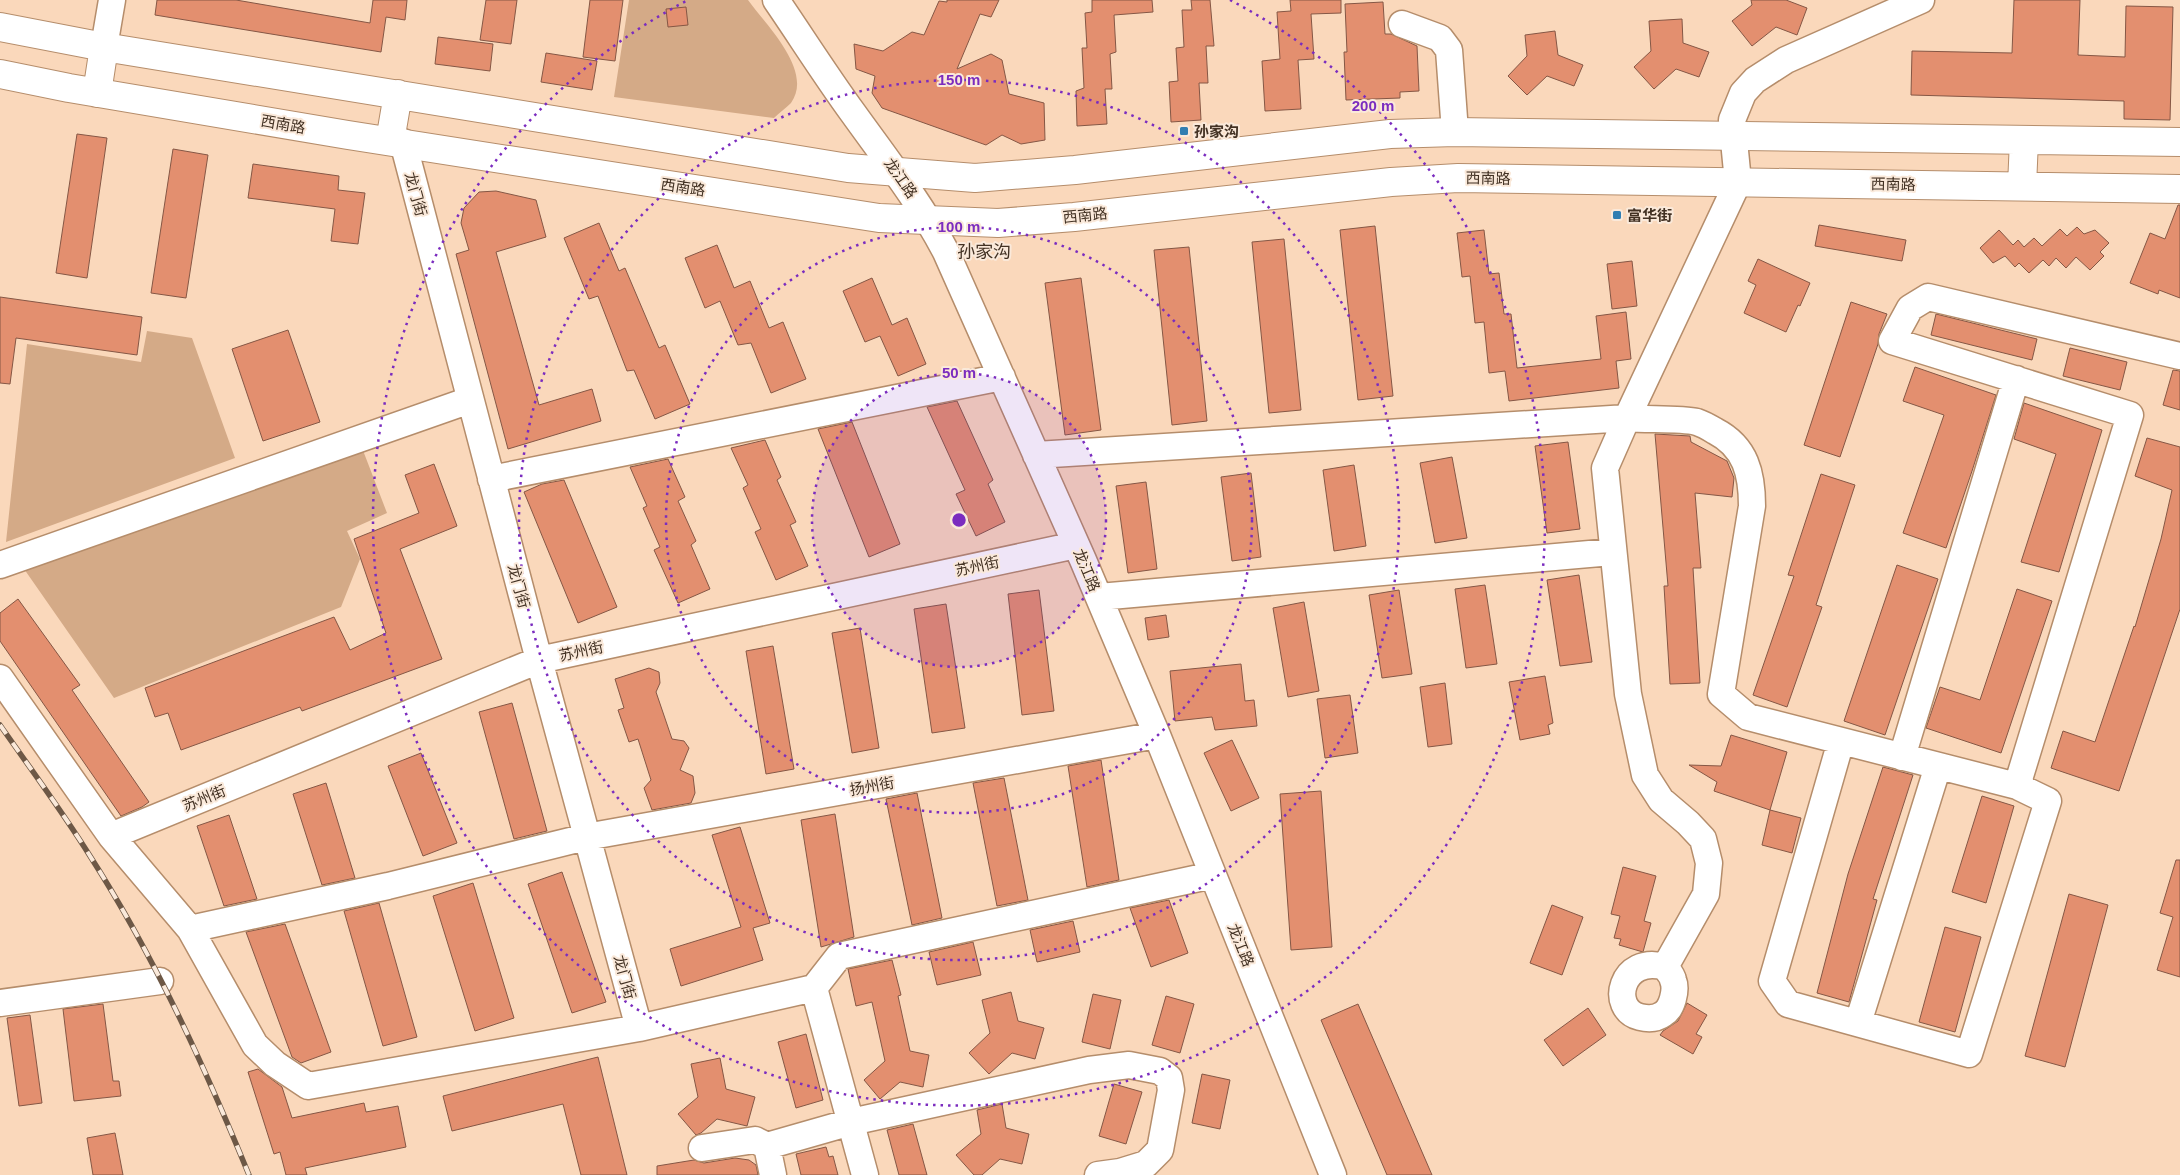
<svg xmlns="http://www.w3.org/2000/svg" width="2180" height="1175" viewBox="0 0 2180 1175" font-family="Arial,'Noto Sans SC',sans-serif">
  <style>
    .green { fill: #d4aa87 }
    .building { fill: #e38f6f; stroke: #855745 }
    .lines { fill: none; stroke-linecap: round; stroke-linejoin: round }
    .minor-casing { stroke: #b58d6b; stroke-width: 29 }
    .major-casing { stroke: #b58d6b; stroke-width: 30 }
    .minor { stroke: #fff; stroke-width: 26 }
    .major { stroke: #fff; stroke-width: 28 }
    .rail-casing { stroke: #6d5846; stroke-width: 5.5 }
    .rail { stroke: #fae9da; stroke-width: 4; stroke-dasharray: 11; stroke-linecap: butt }
    .ring { fill: none; stroke: #7b2cbf; stroke-width: 2.5; stroke-dasharray: 2.5 5 }
    .poi-dot { fill: #317eb1; stroke: #fae9da; stroke-width: 2 }
    .labels { text-anchor: middle; dominant-baseline: central; stroke-width: 4; stroke-linejoin: round; paint-order: stroke }
    .street-label { font-size: 15px; fill: #423123; stroke: #fae9da }
    .poi-label { font-size: 15px; font-weight: bold; fill: #423123; stroke: #fae9da; text-anchor: start }
    .quarter-label { font-size: 18px; fill: #423123; stroke: #fae9da }
    .centre { fill: #7b2cbf; stroke: #fae9da; stroke-width: 2.5 }
    .ring-label { font-size: 15px; text-anchor: middle; font-weight: bold; fill: #7b2cbf; stroke: #fae9da; stroke-width: 4; stroke-linejoin: round; paint-order: stroke }
  </style>
  <rect width="100%" height="100%" fill="#fad8bb"/>
  <!-- green -->
  <path class="green" d="M629 0H748C766 25 814 71 791 103 786 108 779 113 774 118L614 97Z
    M147 331 192 338 235 458 6 542 27 344 141 362Z
    M359 440 387 513 347 531 360 559 341 607 114 698 22 566Z"/>
  <!-- building -->
  <path class="building" d="M157 0H236L370 23 373 0H407L405 20 386 17 381 52 155 15Z
    M486 0H517L511 44 480 40Z
    M590 0H623L615 61 583 57Z
    M947 0H999L991 17 980 14 957 69 991 54 1002 60 1009 94 1044 103 1045 140 1021 144 1002 135 986 145 882 108 872 93 875 76 856 69 854 44 883 51 912 32 924 35 939 1 947 2Z
    M1092 0H1152L1153 12 1114 15 1116 52 1110 54 1112 89H1105L1107 124 1077 126 1076 91 1084 88 1082 48H1087L1085 13 1092 12Z
    M1191 0H1210L1214 46H1206L1208 83H1199L1201 120 1171 122 1169 82 1178 81 1176 48 1184 47 1182 10H1192Z
    M1290 0H1341V13L1311 14 1314 59 1298 60 1301 109 1265 111 1262 61 1280 59 1277 12 1291 11Z
    M1751 0H1786L1807 8 1797 35 1776 27 1752 46 1732 21 1752 5Z
    M2014 0H2080L2078 55 2125 57 2126 6 2173 7 2170 120 2124 119V101L1911 95 1912 51 2012 53Z
    M1383 2 1385 34H1391L1417 46 1419 91 1400 92V98L1346 100 1344 52H1347L1345 4Z
    M686 7 688 25 668 27 666 9Z
    M1682 19 1683 43 1709 52 1699 77 1676 69 1654 89 1634 67 1651 51 1649 21Z
    M1555 31 1558 55 1583 65 1574 86 1547 76 1527 95 1508 76 1527 56 1525 35Z
    M438 37 493 44 490 71 435 64Z
    M546 53 597 61 592 90 541 82Z
    M77 134 107 138 87 278 56 273Z
    M173 149 208 155 186 298 151 293Z
    M253 164 339 176 338 190 365 193 358 244 331 241 335 209 248 198Z
    M496 191 536 200 546 237 496 252 539 405 592 389 601 421 508 449 456 254 469 250 461 223 464 208 479 192Z
    M2178 205H2180V298L2159 290 2158 294 2130 283 2150 233 2165 239Z
    M599 223 619 271 625 268 659 348 665 345 690 404 655 419 634 370 627 371 598 296 589 299 564 238Z
    M1819 225 1906 240 1902 261 1815 246Z
    M1375 226 1393 396 1358 400 1340 230Z
    M2077 227 2084 234 2095 230 2109 243 2100 252 2104 256 2090 270 2076 257 2066 268 2056 258 2049 266 2043 260 2029 273 2019 263 2015 267 2005 256 1993 263 1980 248 1999 230 2013 245 2018 240 2024 247 2034 238 2042 246 2060 229 2067 236Z
    M1484 230 1489 274 1499 273 1504 314H1511L1517 368 1601 359 1596 316 1626 312 1631 359 1616 361 1619 388 1509 401 1505 371 1489 373 1484 322 1475 323 1470 276 1462 277 1457 233Z
    M1284 239 1301 410 1269 413 1252 242Z
    M717 245 734 288 750 281 769 328 783 322 806 379 771 393 751 343 738 345 720 301 705 308 685 258Z
    M1189 247 1207 421 1172 425 1154 250Z
    M1758 259 1810 283 1800 306 1798 305 1786 332 1744 313 1756 285 1748 281Z
    M1632 261 1637 306 1612 309 1607 264Z
    M872 278 892 325 907 318 926 364 898 376 880 336 865 342 843 291Z
    M1081 278 1101 430 1065 435 1045 283Z
    M0 297 142 317 137 355 16 338 10 384 0 383Z
    M1851 302 1887 314 1879 334 1878 344 1840 457 1804 445Z
    M1936 314 2037 339 2032 360 1931 335Z
    M288 330 320 422 263 441 232 349Z
    M2070 348 2127 362 2120 390 2063 376Z
    M1915 367 1996 395 1972 471 1946 548 1903 533 1944 415 1903 401Z
    M2173 370 2180 371V410L2163 405Z
    M957 401 993 480 988 484 1005 522 976 536 956 494 965 490 927 407Z
    M2024 403 2102 430 2059 572 2021 562 2056 454 2014 439Z
    M852 422 900 544 869 557 818 429Z
    M1655 434 1690 436 1691 442 1727 461 1734 478 1732 497 1695 493 1701 568H1693L1700 683 1670 684 1664 586H1668Z
    M2147 438 2180 447V609L2119 791 2051 768 2063 731 2095 742 2134 626 2135 627 2161 539 2172 490 2135 476Z
    M765 440 781 477 777 480 796 522 790 525 808 566 776 580 755 532 761 529 743 488 748 485 731 448Z
    M1568 442 1580 529 1547 533 1535 446Z
    M1452 457 1467 538 1435 543 1420 463Z
    M668 459 685 497 678 501 696 541 691 545 710 589 678 603 654 550 660 547 643 508 647 506 630 467Z
    M434 464 457 526 400 549 442 659 302 711 300 707 181 750 168 713 155 717 145 688 334 617 350 650 386 633 354 539 419 513 405 475Z
    M1354 465 1366 546 1334 551 1323 470Z
    M1251 473 1261 557 1232 561 1221 477Z
    M1821 474 1855 485 1816 605 1822 607 1787 707 1753 695 1794 576 1788 575Z
    M564 480 617 607 578 623 524 492 542 484Z
    M1146 482 1157 569 1128 573 1116 486Z
    M1897 565 1938 579 1885 735 1844 721Z
    M1579 575 1592 662 1560 666 1547 580Z
    M1485 585 1497 664 1466 668 1455 589Z
    M2017 589 2052 601 2001 753 1926 728 1940 687 1980 700Z
    M1039 590 1054 711 1022 715 1008 594Z
    M1399 590 1412 674 1382 678 1369 595Z
    M18 599 80 685 72 690 149 802 142 807 121 816 0 641V613Z
    M1304 602 1319 691 1288 697 1273 608Z
    M946 604 965 728 932 733 914 609Z
    M1166 615 1169 637 1148 640 1145 618Z
    M860 628 879 748 852 753 832 633Z
    M773 646 794 769 766 774 746 651Z
    M1241 664 1245 701 1254 700 1257 726 1215 730 1212 717 1175 721 1170 671Z
    M649 668 659 672 660 683 656 692 672 739 684 741 689 748 680 770 693 776 695 793 691 803 652 810 644 788 651 780 638 739 629 742 618 710 624 708 615 679Z
    M1545 676 1553 723 1548 725 1550 734 1520 740 1509 682Z
    M1445 683 1452 744 1428 747 1420 687Z
    M1350 695 1358 753 1325 758 1317 699Z
    M512 703 547 831 514 839 479 712Z
    M1731 735 1787 752 1770 810 1714 791 1717 782 1689 765 1721 766Z
    M1232 740 1259 798 1231 811 1204 753Z
    M421 753 457 843 423 856 388 766Z
    M1101 760 1119 880 1087 887 1068 766Z
    M1883 767 1913 775 1873 899 1877 900 1849 1002 1817 993 1848 874Z
    M1004 778 1028 900 997 906 973 783Z
    M326 783 355 878 322 885 293 794Z
    M1321 791 1332 947 1291 950 1280 794Z
    M917 793 942 918 912 925 886 799Z
    M1982 796 2014 806 1986 903 1952 892Z
    M1770 810 1801 818 1792 853 1762 845Z
    M835 814 854 937 821 947 801 820Z
    M229 815 257 899 224 906 197 826Z
    M740 827 770 923 753 928 763 960 681 986 670 949 741 927 712 835Z
    M2176 860H2180V977L2157 970 2173 917 2160 913Z
    M1623 867 1656 876 1644 921 1651 923 1643 952 1619 945 1621 939 1614 938 1620 916 1611 914Z
    M562 872 606 1002 572 1013 528 884Z
    M473 883 514 1018 475 1031 433 896Z
    M2069 894 2108 905 2065 1067 2025 1056Z
    M1169 900 1188 953 1151 967 1130 908Z
    M379 903 417 1037 383 1046 344 911Z
    M1552 905 1583 917 1562 975 1530 963Z
    M1073 921 1080 952 1037 962 1030 930Z
    M285 924 331 1052 301 1063 292 1057 246 932Z
    M1945 927 1981 937 1955 1032 1919 1022Z
    M973 942 981 975 937 985 929 952Z
    M892 960 901 995 898 996 910 1051 929 1055 923 1087 900 1082 880 1099 864 1080 885 1061 872 1002 856 1006 848 969Z
    M1011 992 1018 1021 1044 1028 1035 1059 1012 1053 989 1074 969 1053 990 1033 982 1000Z
    M1093 994 1121 1000 1110 1049 1082 1042Z
    M1166 996 1194 1004 1180 1053 1152 1045Z
    M1687 1003 1707 1015 1696 1034 1702 1037 1693 1054 1660 1035 1663 1031 1678 1021Z
    M103 1004 113 1081H119L121 1096 74 1101 63 1009Z
    M1358 1004 1432 1175H1387L1321 1020Z
    M1588 1008 1606 1035 1563 1066 1544 1040Z
    M30 1015 42 1103 19 1106 7 1018Z
    M806 1034 823 1100 796 1108 778 1042Z
    M598 1057 627 1175H581L563 1104 452 1131 443 1096Z
    M720 1058 726 1089 755 1097 747 1126 717 1119 701 1133 696 1135 678 1114 698 1097 691 1064Z
    M258 1069 282 1087 292 1118 364 1103 366 1112 398 1106 406 1147 305 1168 307 1175H286L280 1152 274 1154 248 1072Z
    M1202 1074 1230 1080 1220 1129 1192 1123Z
    M1114 1084 1142 1092 1126 1144 1099 1136Z
    M1002 1104 1006 1128 1029 1134 1022 1164 1000 1159 982 1175H974L956 1155 981 1134 977 1110Z
    M913 1124 927 1175H899L887 1130Z
    M115 1133 123 1175H93L87 1138Z
    M826 1147 829 1157 833 1156 838 1175H801L796 1154Z
    M735 1158 749 1160 756 1165 758 1175H657V1166L694 1160 704 1163Z"/>
  <g class="lines">
    <defs>
      <path id="minor" d="M776 0C802 38 826 76 853 113 886 159 920 202 946 252L1083 560 1157 735 1333 1175
        M1921 0 1786 60 1755 80 1743 93 1732 120 1738 182 1627 418C1646 420 1680 418 1697 422 1703 424 1710 428 1715 431 1746 447 1752 474 1752 506L1721 694 1748 717 2017 786 2130 415 1892 341 1910 308 1928 297 2180 356
        M1402 24 1440 38 1449 50 1455 132
        M104 47 112 0
        M403 142 539 660 639 1028
        M1036 455 1627 418 1605 468 1628 694 1645 775 1661 800 1688 823 1703 839 1709 863 1706 894 1665 967C1621 954 1608 1009 1640 1017 1648 1019 1656 1019 1663 1014 1672 1009 1677 990 1673 980 1672 975 1668 971 1665 967
        M491 479 1002 377
        M0 565 470 400
        M1099 597 1612 552
        M0 678 111 836 190 929 255 1045 275 1064 308 1086 639 1028 814 988 839 956 1213 875
        M1841 741 1772 981 1788 1004 1969 1054 2048 801 2017 786
        M1902 757 2016 379
        M111 836 539 660 1076 545
        M190 929 388 886 586 837 1157 735
        M814 988 865 1175
        M0 1003 160 981
        M1858 1023 1938 766
        M767 1146 773 1175
        M702 1148 755 1140 767 1146 851 1122 1089 1070 1129 1065 1160 1071 1169 1078 1171 1090 1160 1150 1146 1164 1120 1172 1098 1175"/>
      <path id="major" d="M0 27 104 47 848 168 975 178 1075 170 1390 134 1455 132 2180 142
        M0 74 69 88 348 135 879 218 998 223 1074 217 1391 182 1458 178 2180 189
        M97 93 104 47
        M390 141 398 94
        M2022 186 2024 140"/>
    </defs>
    <!-- minor casing -->
    <use href="#minor" class="minor-casing"/>
    <!-- major casing -->
    <use href="#major" class="major-casing"/>
    <!-- minor -->
    <use href="#minor" class="minor"/>
    <!-- major -->
    <use href="#major" class="major"/>
    <defs>
      <path id="rail" d="M0 725C30 768 62 811 90 856 154 956 204 1065 249 1175"/>
    </defs>
    <!-- rail casing -->
    <use href="#rail" class="rail-casing"/>
    <!-- rail -->
    <use href="#rail" class="rail"/>
  </g>
  <!-- distance rings -->
  <circle cx="959" cy="520" r="147" fill="#7b2cbf" fill-opacity=".12"/>
  <g class="ring">
    <circle cx="959" cy="520" r="147"/>
    <circle cx="959" cy="520" r="293"/>
    <circle cx="959" cy="520" r="440"/>
    <path d="M1230 0A586 586 0 1 1 688 0"/>
  </g>
  <!-- markers -->
  <g class="poi-dot">
    <rect x="1179" y="126" width="10" height="10" rx="2.5"/>
    <rect x="1612" y="210" width="10" height="10" rx="2.5"/>
  </g>
  <g class="labels">
    <!-- street labels -->
    <g class="street-label">
      <text transform="translate(283 124) rotate(10)">西南路</text>
      <text transform="translate(901 178) rotate(55)">龙江路</text>
      <text transform="translate(1488 178) rotate(1)">西南路</text>
      <text transform="translate(1893 184) rotate(1)">西南路</text>
      <text transform="translate(683 187) rotate(9)">西南路</text>
      <text transform="translate(416 194) rotate(75)">龙门街</text>
      <text transform="translate(1085 215) rotate(-6)">西南路</text>
      <text transform="translate(977 566) rotate(-12)">苏州街</text>
      <text transform="translate(1087 570) rotate(67)">龙江路</text>
      <text transform="translate(519 586) rotate(75)">龙门街</text>
      <text transform="translate(581 651) rotate(-12)">苏州街</text>
      <text transform="translate(872 786) rotate(-10)">扬州街</text>
      <text transform="translate(204 798) rotate(-22)">苏州街</text>
      <text transform="translate(1241 945) rotate(68)">龙江路</text>
      <text transform="translate(625 977) rotate(75)">龙门街</text>
    </g>
    <!-- poi labels -->
    <g class="poi-label">
      <text x="1194" y="131">孙家沟</text>
      <text x="1627" y="215">富华街</text>
    </g>
    <!-- quarter labels -->
    <g class="quarter-label">
      <text x="984" y="252">孙家沟</text>
    </g>
  </g>
  <circle cx="959" cy="520" r="8" class="centre"/>
  <g class="ring-label">
    <text x="959" y="85">150 m</text>
    <text x="1373" y="111">200 m</text>
    <text x="959" y="232">100 m</text>
    <text x="959" y="378">50 m</text>
  </g>
</svg>
